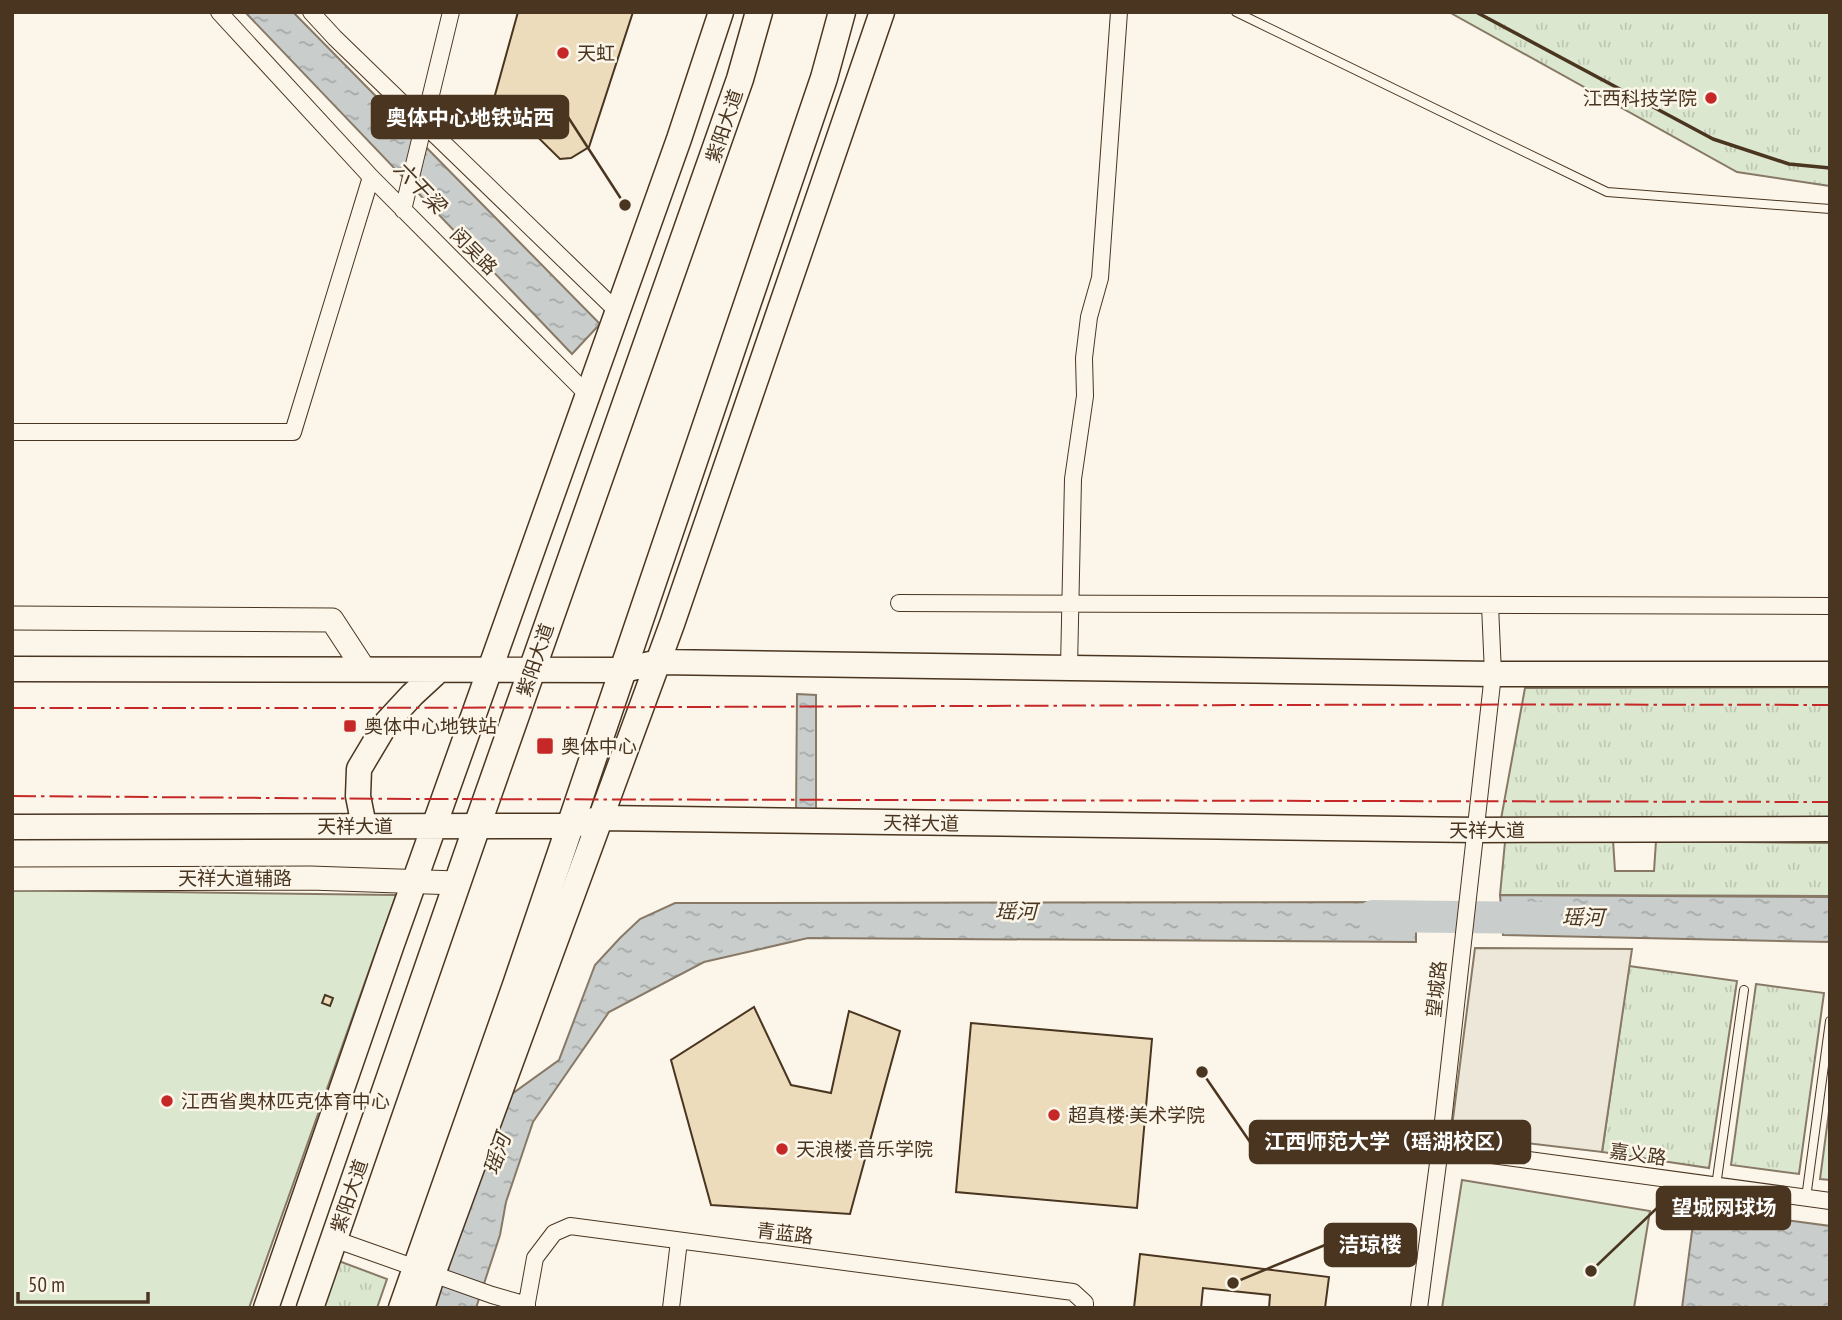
<svg xmlns="http://www.w3.org/2000/svg" width="1842" height="1320" viewBox="0 0 1842 1320" font-family="'PT Sans Narrow','Noto Sans SC',sans-serif">
  <style>
    .grass { fill: url(#grass-tufts); stroke: #887966; stroke-width: 2 }
    .pitch { fill: #dce7d0; stroke: #887966; stroke-width: 2 }
    .parking { fill: #ede7d9; stroke: #887966; stroke-width: 2 }
    .water { fill: url(#water-ripples); stroke: #887966; stroke-width: 2 }
    .lines { fill: none; stroke-linecap: round; stroke-linejoin: round }
    .river { stroke: #c9cecd; stroke-width: 32 }
    .building { fill: #ecdcbc; stroke: #4a3520; stroke-width: 2 }
    .service-casing { stroke: #4a3520; stroke-width: 10 }
    .minor-casing { stroke: #4a3520; stroke-width: 18 }
    .secondary-casing { stroke: #4a3520; stroke-width: 25 }
    .primary-casing { stroke: #4a3520; stroke-width: 27 }
    .trunk-casing { stroke: #4a3520; stroke-width: 29 }
    .service { stroke: #fbf6e9; stroke-width: 8 }
    .minor { stroke: #fbf6e9; stroke-width: 16 }
    .secondary { stroke: #fbf6e9; stroke-width: 23 }
    .primary { stroke: #fbf6e9; stroke-width: 24 }
    .trunk { stroke: #fbf6e9; stroke-width: 26 }
    .wall { stroke: #4a3520; stroke-width: 3.5 }
    .power { stroke: #c62828; stroke-width: 2; stroke-dasharray: 24 5 3.5 5; stroke-linecap: butt }
    .poi-dot { fill: #c62828; stroke: #fbf6e9; stroke-width: 2.5 }
    .labels { text-anchor: middle; dominant-baseline: central; stroke-width: 5; stroke-linejoin: round; paint-order: stroke }
    .poi-label { font-size: 19px; fill: #4a3520; stroke: #fbf6e9; text-anchor: start }
    .street-label { font-size: 19px; fill: #4a3520; stroke: #fbf6e9 }
    .water-label { font-size: 21px; font-style: italic; fill: #4a3520; stroke: #fbf6e9 }
    .leader { fill: none; stroke: #4a3520; stroke-width: 2.5 }
    .callout-dot { fill: #4a3520; stroke: #fbf6e9; stroke-width: 2.5 }
    .callout { fill: #4a3520; stroke: #4a3520; stroke-width: 2.5 }
    .callout-label { font-size: 21px; text-anchor: middle; font-weight: bold; fill: #fff }
  </style>
  <defs>
    <pattern id="grass-tufts" width="24" height="20" patternUnits="userSpaceOnUse" patternTransform="scale(1.75)"><rect width="24" height="20" fill="#dce7d0"/><path d="M3 7l-1-3M5 7V3M7 7l1-3M15 17l-1-3M17 17v-4M19 17l1-3" fill="none" stroke="#bec7b2"/></pattern>
    <pattern id="water-ripples" width="26" height="14" patternUnits="userSpaceOnUse" patternTransform="scale(1.75)"><rect width="26" height="14" fill="#c9cecd"/><path d="M2 4q2-2 4 0t4 0M15 11q2-2 4 0t4 0" fill="none" stroke="#a5a8a6"/></pattern>
  </defs>
  <rect width="100%" height="100%" fill="#fbf6e9"/>
  <!-- grass -->
  <path class="grass" d="M1449 12H1830V186L1737 172Z
    M1830 687V820L1501 819 1525 688Z
    M1613 840 1615 871H1654L1656 841 1830 843V896L1500 895 1505 842Z
    M1629 966 1737 981 1709 1168 1602 1152Z
    M1756 984 1824 993 1799 1174 1731 1165Z
    M1830 1104V1180L1820 1179Z
    M336 1260 387 1279 377 1308H320Z"/>
  <!-- pitch -->
  <path class="pitch" d="M12 890 396 895 249 1308H12Z
    M1462 1180 1650 1211 1634 1308H1442Z"/>
  <!-- parking -->
  <path class="parking" d="M1475 948 1632 949 1602 1152 1451 1134Z"/>
  <!-- water -->
  <path class="water" d="M245 12H293L600 324 572 354Z
    M797 694 816 695V815H796Z
    M1500 895 1830 897V942L1503 935Z
    M1416 902V942L808 938 704 962 609 1012 533 1122 506 1202 500 1235 476 1308H432L505 1099 559 1060 595 965 620 938 640 919 675 903Z
    M1695 1208 1830 1226V1308H1682Z"/>
  <g class="lines">
    <!-- river -->
    <path class="river" d="M1373 916 1545 918"/>
  </g>
  <!-- building -->
  <path class="building" d="M518 12H633L589 147 571 158 560 159 495 95Z
    M325 995 333 998 330 1006 322 1003Z
    M754 1007 791 1085 831 1093 849 1011 900 1031 850 1214 711 1205 671 1060Z
    M971 1023 1152 1039 1137 1208 956 1192Z
    M1140 1254 1329 1277 1325 1308H1269L1270 1295 1203 1288 1201 1308H1134Z"/>
  <g class="lines">
    <defs>
      <path id="service" d="M1236 12 1607 192 1830 209
        M1716 1186 1744 990
        M1806 1198 1830 1021"/>
      <path id="minor" d="M219 12 371 177 588 395
        M311 12 335 38 618 312
        M403 210 451 12
        M12 432H293L371 177
        M899 603 1830 606
        M1069 668 1073 479 1085 396 1084 358 1089 317 1100 278 1119 12
        M1440 1148 1830 1201
        M334 1239 492 1295 527 1305
        M526 1308 535 1258 554 1233 570 1226 1073 1292 1085 1303V1308
        M671 1308 679 1241
        M1419 1308 1440 1148 1493 674 1490 605"/>
      <path id="secondary" d="M12 618 332 620 364 669
        M12 879 310 878 457 883"/>
      <path id="primary" d="M12 669 623 670 659 662 1493 674H1830
        M364 826 358 796 359 769 387 722 412 695 438 671
        M12 827 570 826 602 818 1476 830 1830 829
        M266 1308 392 944 679 139 721 12
        M422 1308 433 1274 672 624 882 12"/>
      <path id="trunk" d="M310 1308 477 826 740 79 759 12
        M402 1308 516 985 824 78 842 12"/>
    </defs>
    <!-- service casing -->
    <use href="#service" class="service-casing"/>
    <!-- minor casing -->
    <use href="#minor" class="minor-casing"/>
    <!-- secondary casing -->
    <use href="#secondary" class="secondary-casing"/>
    <!-- primary casing -->
    <use href="#primary" class="primary-casing"/>
    <!-- trunk casing -->
    <use href="#trunk" class="trunk-casing"/>
    <!-- service -->
    <use href="#service" class="service"/>
    <!-- minor -->
    <use href="#minor" class="minor"/>
    <!-- secondary -->
    <use href="#secondary" class="secondary"/>
    <!-- primary -->
    <use href="#primary" class="primary"/>
    <!-- trunk -->
    <use href="#trunk" class="trunk"/>
    <!-- wall -->
    <path class="wall" d="M1476 12 1713 139 1789 164 1830 168"/>
    <!-- power -->
    <path class="power" d="M12 708C618 709 1224 703 1830 705
      M12 796 410 799 1830 802"/>
  </g>
  <!-- markers -->
  <g class="poi-dot">
    <circle cx="563" cy="53" r="7"/>
    <circle cx="1711" cy="98" r="7"/>
    <rect x="343" y="719" width="14" height="14" rx="3.5"/>
    <rect x="536" y="737" width="18" height="18" rx="3.5"/>
    <circle cx="167" cy="1101" r="7"/>
    <circle cx="1054" cy="1115" r="7"/>
    <circle cx="782" cy="1149" r="7"/>
  </g>
  <g class="labels">
    <!-- poi labels -->
    <g class="poi-label">
      <text x="577" y="53">天虹</text>
      <text x="1697" y="98" text-anchor="end">江西科技学院</text>
      <text x="364" y="726">奥体中心地铁站</text>
      <text x="561" y="746">奥体中心</text>
      <text x="181" y="1101">江西省奥林匹克体育中心</text>
      <text x="1068" y="1115">超真楼·美术学院</text>
      <text x="796" y="1149">天浪楼·音乐学院</text>
    </g>
    <!-- street labels -->
    <g class="street-label">
      <text transform="translate(724 126) rotate(-71)">紫阳大道</text>
      <text transform="translate(474 251) rotate(45)">闵吴路</text>
      <text transform="translate(535 660) rotate(-71)">紫阳大道</text>
      <text transform="translate(921 823) rotate(1)">天祥大道</text>
      <text x="355" y="826">天祥大道</text>
      <text x="1487" y="830">天祥大道</text>
      <text x="235" y="878">天祥大道辅路</text>
      <text transform="translate(1436 989) rotate(-84)">望城路</text>
      <text transform="translate(1638 1154) rotate(8)">嘉义路</text>
      <text transform="translate(349 1196) rotate(-71)">紫阳大道</text>
      <text transform="translate(785 1233) rotate(7)">青蓝路</text>
    </g>
    <!-- water labels -->
    <g class="water-label">
      <text transform="translate(420 187) rotate(46)">六干梁</text>
      <text transform="translate(1016 911) rotate(1)">瑶河</text>
      <text transform="translate(1583 917) rotate(1)">瑶河</text>
      <text transform="translate(497 1154) rotate(-71)">瑶河</text>
    </g>
  </g>
  <!-- callouts -->
  <path class="leader" d="M625 205L568 117M1202 1072L1250 1142M1591 1271L1657 1208M1233 1283L1325 1245"/>
  <g class="callout-dot">
    <circle cx="625" cy="205" r="7"/>
    <circle cx="1202" cy="1072" r="7"/>
    <circle cx="1591" cy="1271" r="7"/>
    <circle cx="1233" cy="1283" r="7"/>
  </g>
  <g class="callout">
    <rect x="372" y="96" width="196" height="42" rx="7"/>
    <rect x="1250" y="1121" width="280" height="42" rx="7"/>
    <rect x="1657" y="1187" width="133" height="42" rx="7"/>
    <rect x="1325" y="1224" width="91" height="42" rx="7"/>
  </g>
  <g class="callout-label">
    <text x="470" y="125">奥体中心地铁站西</text>
    <text x="1390" y="1149">江西师范大学（瑶湖校区）</text>
    <text x="1724" y="1215">望城网球场</text>
    <text x="1370" y="1252">洁琼楼</text>
  </g>
  <!-- border -->
  <rect width="1842" height="1320" fill="none" stroke="#4a3520" stroke-width="28"/>
  <!-- scale -->
  <path d="M18 1292v10h130v-10" fill="none" stroke="#4a3520" stroke-width="3.5"/>
  <text x="28" y="1292" font-size="21" fill="#4a3520" stroke="#fbf6e9" stroke-width="5" paint-order="stroke">50 m</text>
</svg>
